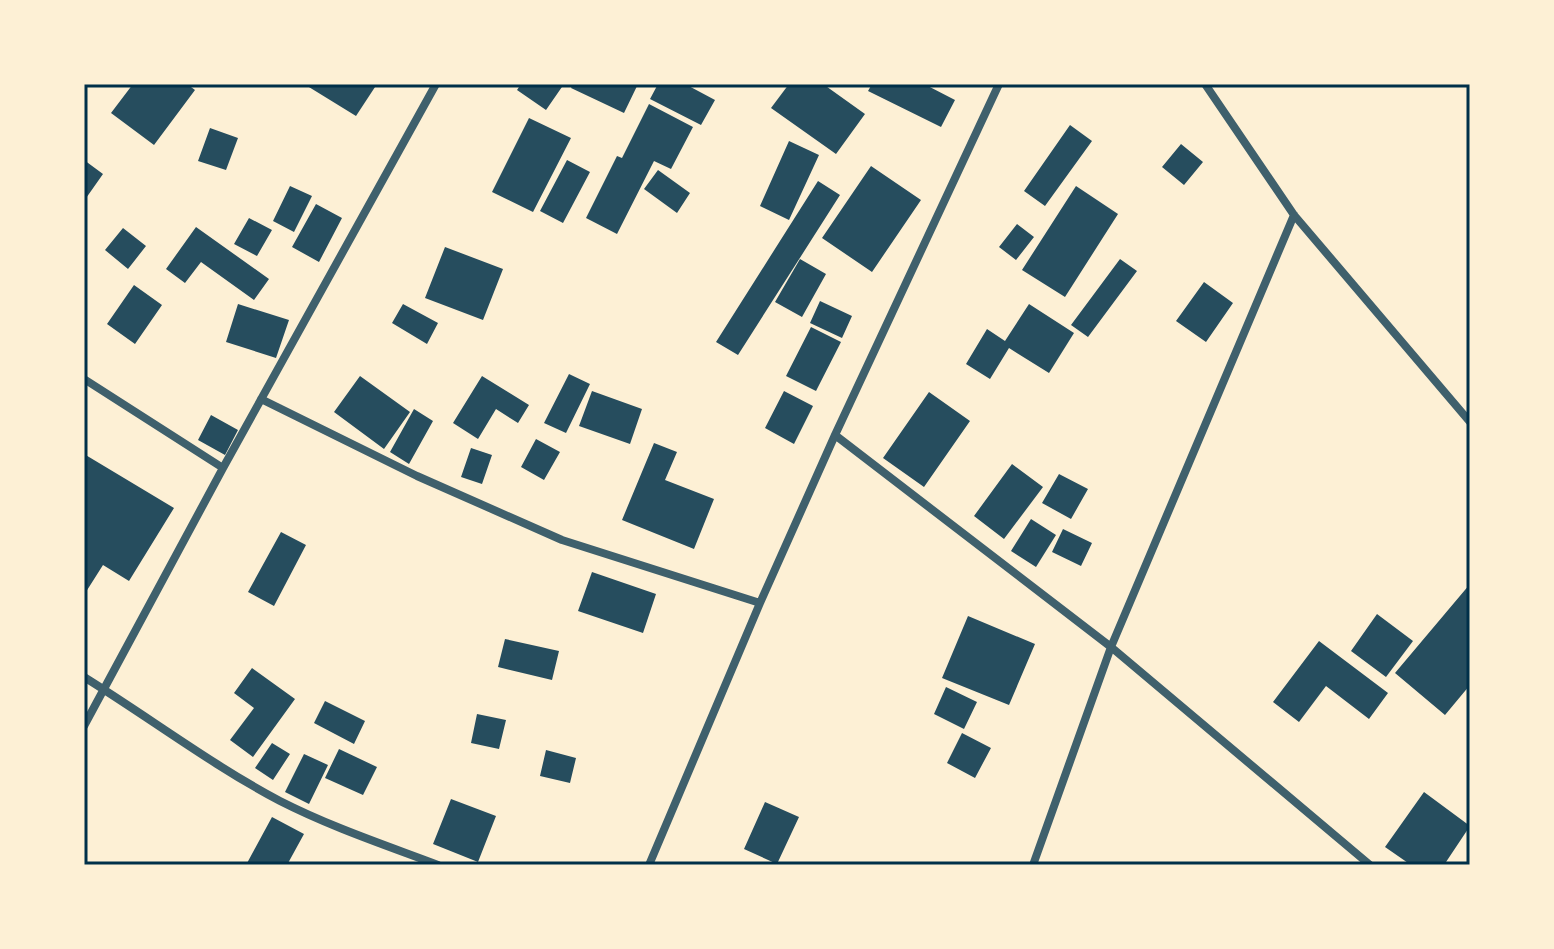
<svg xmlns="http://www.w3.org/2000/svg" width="1554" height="949" viewBox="0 0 1554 949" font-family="Bitter,serif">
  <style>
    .building { fill: #264d5e }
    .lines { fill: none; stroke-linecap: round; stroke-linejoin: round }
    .minor { stroke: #3f606c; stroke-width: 8 }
    .neatline { fill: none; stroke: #003049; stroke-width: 3 }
  </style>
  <rect width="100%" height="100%" fill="#fdf0d5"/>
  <!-- building -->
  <path class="building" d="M133 84H187L195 90 154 145 111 113Z
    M304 84H377L356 116Z
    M521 84H564L546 110 517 90Z
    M573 84H638L624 113 571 88Z
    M658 84H685L715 100 701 125 650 99Z
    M789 84H823L865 114 836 154 771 108Z
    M872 84H924L955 100 941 127 868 91Z
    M649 104 693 127 671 169 654 161 617 234 586 218 617 156 622 158Z
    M529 118 571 138 533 212 492 192Z
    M1070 125 1092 141 1045 206 1024 191Z
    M210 128 238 138 226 170 198 161Z
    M789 141 819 155 789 220 760 206Z
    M1181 144 1203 162 1184 185 1162 167Z
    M84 160 103 174 84 201Z
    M567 160 590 172 563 223 540 211Z
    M871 166 921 200 872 272 822 238Z
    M658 170 690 193 677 213 644 189Z
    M818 181 840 195 738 355 716 342Z
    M290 186 312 196 294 232 273 221Z
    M1076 186 1118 214 1065 297 1022 270Z
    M316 204 342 218 319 262 292 247Z
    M249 218 272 230 257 256 234 244Z
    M1017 224 1034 237 1016 260 999 247Z
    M196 227 269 279 254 300 201 262 185 283 166 269Z
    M123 228 146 246 128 269 105 250Z
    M445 247 503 269 483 320 425 298Z
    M800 259 826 274 802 317 775 302Z
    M1120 259 1137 271 1088 337 1071 325Z
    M1204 282 1233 303 1206 342 1176 321Z
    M134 285 162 305 135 344 107 324Z
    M820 301 852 316 842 338 810 323Z
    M238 304 289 320 276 358 226 342Z
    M403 304 438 323 427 344 392 323Z
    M1029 304 1074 333 1049 373 1009 348 990 379 966 364 987 329 1005 341Z
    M811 327 841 342 816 391 786 376Z
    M569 374 590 384 566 433 544 423Z
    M360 376 410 412 384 449 334 412Z
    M482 376 529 405 518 423 496 409 478 439 453 423Z
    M592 391 642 409 630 444 579 426Z
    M784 391 813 406 794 444 765 428Z
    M929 392 970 421 924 487 883 458Z
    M414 409 433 421 409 464 390 452Z
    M211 415 238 430 225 455 198 440Z
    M536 439 560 452 544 480 521 467Z
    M654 443 677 452 665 480 714 499 694 549 622 520Z
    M471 448 492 455 482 484 461 477Z
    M84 454 174 508 129 581 103 565 84 595Z
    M1012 464 1043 487 1004 539 974 516Z
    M1059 474 1088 489 1071 519 1042 503Z
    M1031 519 1056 535 1036 567 1011 551Z
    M1063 529 1092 543 1081 566 1052 552Z
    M281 532 306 545 274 606 248 592Z
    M592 572 656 594 643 633 578 611Z
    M1470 584V685L1445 715 1395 673Z
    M1377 614 1413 641 1386 677 1351 651Z
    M968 616 1035 644 1009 705 942 678Z
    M505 639 559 651 552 680 498 667Z
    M1319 641 1388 693 1369 719 1326 686 1299 722 1273 702Z
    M252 668 295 699 253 757 230 740 254 708 234 693Z
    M946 687 977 702 964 729 934 714Z
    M325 701 365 721 354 744 314 723Z
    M477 714 506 720 499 749 471 743Z
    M962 733 991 748 975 778 947 763Z
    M272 743 290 754 273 780 255 768Z
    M339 749 377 767 363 795 325 778Z
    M546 750 576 758 570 783 540 776Z
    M304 754 328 765 309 804 285 792Z
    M1424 792 1470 826 1444 865H1411L1385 847Z
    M451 799 496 816 478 862 433 844Z
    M765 802 799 817 777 864 744 849Z
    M272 817 304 834 287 865H246Z"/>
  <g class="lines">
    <!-- minor -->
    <path class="minor" d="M1205 84 1294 215 1470 422
      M84 379 223 468
      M261 399 417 476 562 540 760 603
      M835 435 1111 647 1370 865
      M84 677C150 718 212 765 280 801 331 827 385 845 438 865
      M84 726 223 468 436 84
      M649 865 760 603 835 435 999 84
      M1033 865 1111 647 1294 215"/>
  </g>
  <!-- border -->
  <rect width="1554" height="949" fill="none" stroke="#fdf0d5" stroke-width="172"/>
  <rect x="86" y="86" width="1382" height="777" class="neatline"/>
</svg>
